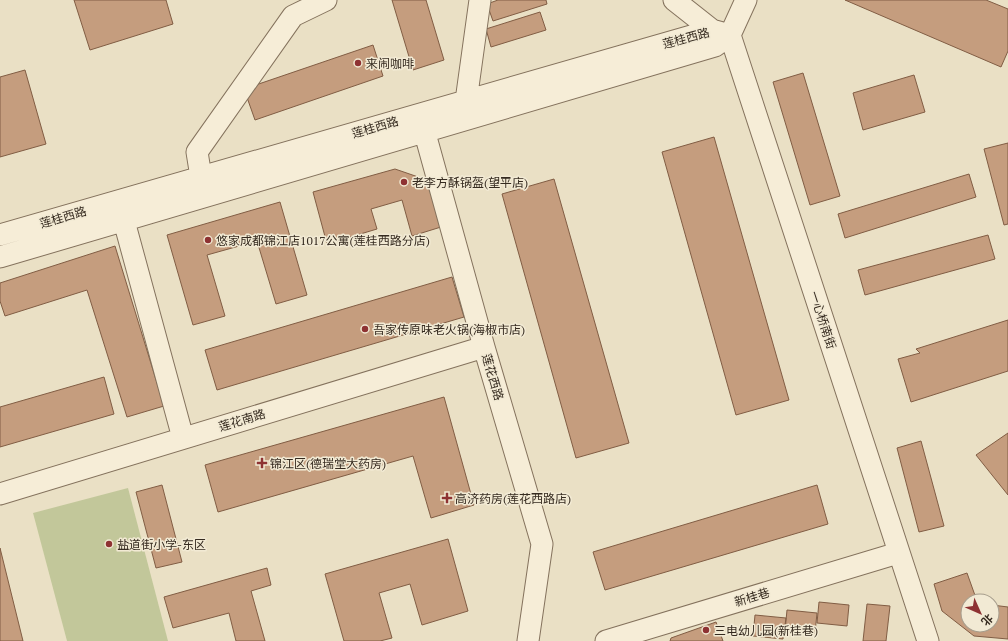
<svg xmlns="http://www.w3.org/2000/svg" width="1008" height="641" viewBox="0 0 1008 641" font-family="'PT Serif','Noto Sans SC',serif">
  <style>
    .green { fill: #c2c79a }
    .building { fill: #c59d7e; stroke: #815d44 }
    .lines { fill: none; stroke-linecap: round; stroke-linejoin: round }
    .street-casing { stroke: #84725d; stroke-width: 23 }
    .street { stroke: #f6edd7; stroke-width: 21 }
    .poi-dot { fill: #8e3232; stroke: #f2ead4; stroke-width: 1.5 }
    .labels { text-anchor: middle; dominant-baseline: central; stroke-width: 3; stroke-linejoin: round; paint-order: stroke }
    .street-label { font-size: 12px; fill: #352a1f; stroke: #f2ead4 }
    .poi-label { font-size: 12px; fill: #352a1f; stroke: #f2ead4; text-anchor: start }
  </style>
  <rect width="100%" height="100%" fill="#eae0c5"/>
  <!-- green -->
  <path class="green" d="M128 488 168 641H67L33 513Z"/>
  <!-- building -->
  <path class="building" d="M74 0H166L173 24 90 50Z
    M392 0H426L444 60 413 70Z
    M498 0H546L547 4 493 21 487 4Z
    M845 0H986L1008 9V51L1001 67Z
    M540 12 546 30 491 47 486 29Z
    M373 45 383 76 255 120 244 89Z
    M25 70 46 144 0 157V77Z
    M803 73 840 196 810 205 773 82Z
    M914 75 925 112 863 130 853 93Z
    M714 137 789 400 736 415 662 152Z
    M1008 143V224L1004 225 984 149Z
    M395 169 427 180 441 227 412 236 402 200 371 209 377 229 327 244 313 192Z
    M969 174 976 197 845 238 838 214Z
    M554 179 629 443 576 458 502 194Z
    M280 202 307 295 276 304 257 241 207 255 225 316 193 325 167 235Z
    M988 235 995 259 865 295 858 270Z
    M115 246 164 406 127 417 87 290 5 316 0 301V283Z
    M452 277 464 317 217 390 205 350Z
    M1008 320V371L911 402 898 359 920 353 916 349Z
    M104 377 114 414 0 447V407Z
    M444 397 474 505 431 518 413 456 218 512 205 465Z
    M1008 433V495L976 455Z
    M921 441 944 526 919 532 897 448Z
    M162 485 182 562 156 568 136 492Z
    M817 485 828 524 605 590 593 552Z
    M448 539 468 611 422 625 410 584 379 593 392 638 380 641H344L325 574Z
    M0 548 23 641H0Z
    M267 568 271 585 251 591 265 641H236L229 613 173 628 164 597Z
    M967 573 977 601H968V625H992V605L1008 607V639L974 636 942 611 934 584Z
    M819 602 849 605 847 626 817 623Z
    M867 604 890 606 886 641H863Z
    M787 610 817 613 815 633 785 631Z
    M755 615 786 618 783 639 753 636Z
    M716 622 723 641H670L671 638Z"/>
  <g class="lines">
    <defs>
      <path id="street" d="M674 0 712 30
        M746 0 730 35 928 641
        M466 101 480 0
        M421 119 484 347 542 544 528 641
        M201 177 197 152 293 16 326 0
        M121 209 124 221 183 438
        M0 235 712 30 730 35
        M0 257 715 46 730 35
        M0 494 484 347
        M606 641 898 553"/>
    </defs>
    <!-- street casing -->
    <use href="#street" class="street-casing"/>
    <!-- street -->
    <use href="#street" class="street"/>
  </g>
  <!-- markers -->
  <g class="poi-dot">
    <circle cx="358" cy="63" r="4"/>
    <circle cx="404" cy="182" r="4"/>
    <circle cx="208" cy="240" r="4"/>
    <circle cx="365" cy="329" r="4"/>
    <path d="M260 457h4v4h4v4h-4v4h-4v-4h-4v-4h4z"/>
    <path d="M445 492h4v4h4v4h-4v4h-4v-4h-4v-4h4z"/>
    <circle cx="109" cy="544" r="4"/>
    <circle cx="706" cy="630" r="4"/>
  </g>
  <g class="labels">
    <!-- street labels -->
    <g class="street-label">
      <text transform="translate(686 38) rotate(-15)">莲桂西路</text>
      <text transform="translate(375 127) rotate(-16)">莲桂西路</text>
      <text transform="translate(63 217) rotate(-16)">莲桂西路</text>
      <text transform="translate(823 320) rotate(72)">一心桥南街</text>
      <text transform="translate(493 377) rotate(74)">莲花西路</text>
      <text transform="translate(242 420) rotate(-17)">莲花南路</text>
      <text transform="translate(752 597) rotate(-17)">新桂巷</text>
    </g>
    <!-- poi labels -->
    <g class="poi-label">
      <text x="366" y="63">来闹咖啡</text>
      <text x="412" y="182">老李方酥锅盔(望平店)</text>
      <text x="216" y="240">悠家成都锦江店1017公寓(莲桂西路分店)</text>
      <text x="373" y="329">吾家传原味老火锅(海椒市店)</text>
      <text x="270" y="463">锦江区(德瑞堂大药房)</text>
      <text x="455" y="498">高济药房(莲花西路店)</text>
      <text x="117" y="544">盐道街小学-东区</text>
      <text x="714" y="630">三电幼儿园(新桂巷)</text>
    </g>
  </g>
  <!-- north arrow -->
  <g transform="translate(980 613) rotate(135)"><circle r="19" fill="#f2ead4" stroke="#a69d8c"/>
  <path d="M0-3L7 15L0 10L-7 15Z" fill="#8e3232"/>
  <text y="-6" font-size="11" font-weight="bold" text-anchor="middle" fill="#352a1f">北</text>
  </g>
</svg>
